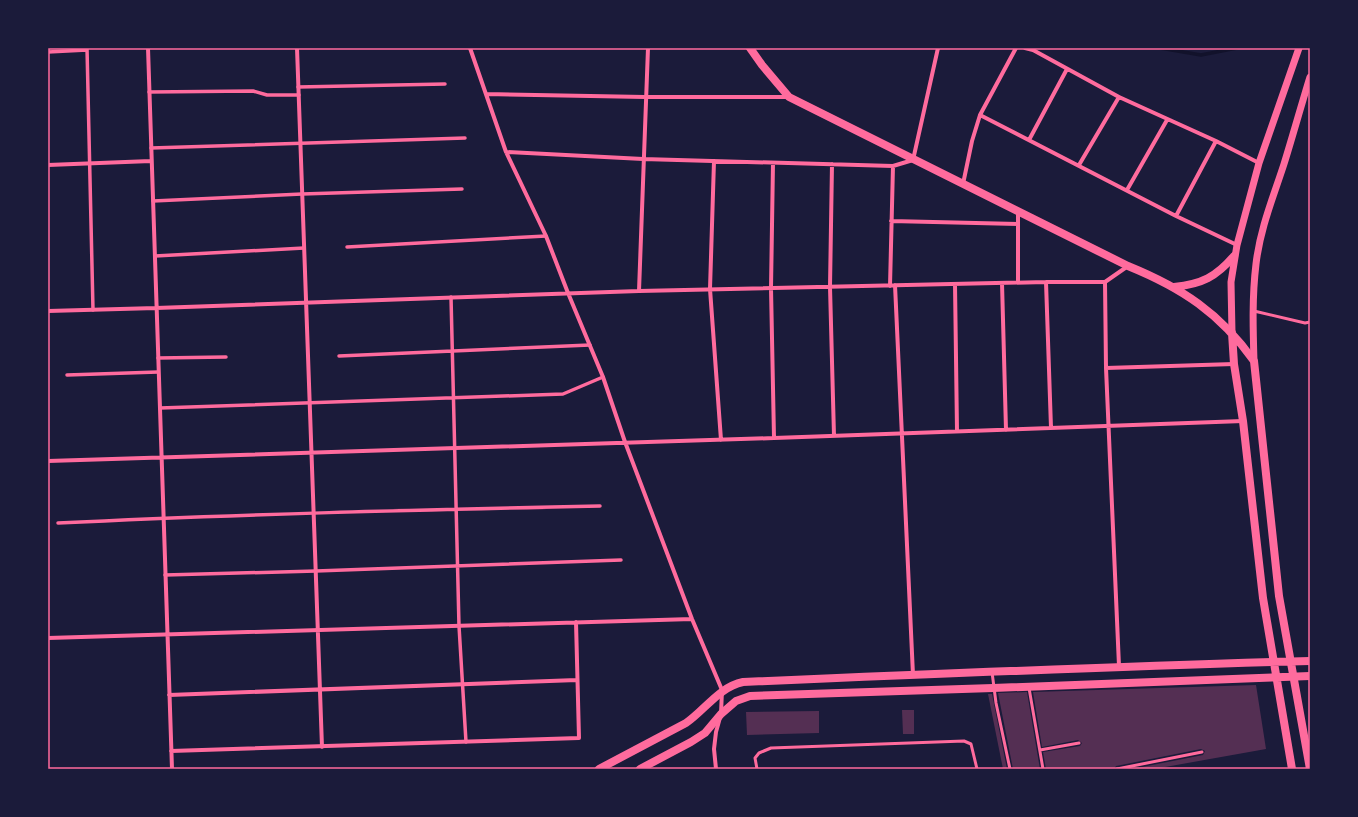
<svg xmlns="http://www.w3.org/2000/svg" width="1358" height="817" viewBox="0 0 1358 817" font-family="'IBM Plex Serif',serif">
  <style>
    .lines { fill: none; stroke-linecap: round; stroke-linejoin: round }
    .stream { stroke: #12122b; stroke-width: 3.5 }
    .building { fill: #542f53 }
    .service { stroke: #ff6b9d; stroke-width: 3 }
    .pedestrian { stroke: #ff6b9d; stroke-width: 3.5 }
    .minor { stroke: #ff6b9d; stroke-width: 4 }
    .tertiary { stroke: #ff6b9d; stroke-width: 7 }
    .secondary { stroke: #ff6b9d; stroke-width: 8 }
    .neatline { fill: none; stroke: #ff6b9d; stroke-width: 1.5 }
  </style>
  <rect width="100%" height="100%" fill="#1b1b3a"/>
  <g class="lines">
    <!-- stream -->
    <path class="stream" d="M1160 48 1201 55 1237 48"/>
  </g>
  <!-- building -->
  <path class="building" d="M1256 685 1266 749 1154 769H1132L1203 755 1205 751 1201 749 1116 766 1114 769H1046L1043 752 1080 746 1082 743 1078 740 1042 747 1033 692Z
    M1027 692 1040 769H1013L998 693Z
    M988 694H992L1007 769H1003Z
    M902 710H914V734H903Z
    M819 711V733L747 735 746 712Z"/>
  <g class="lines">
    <!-- service -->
    <path class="service" d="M1254 311 1305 323 1310 322
      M992 672 996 703 1010 769
      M1029 688 1043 769
      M1040 750 1079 743
      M757 769 755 758 759 753 771 748 964 741 971 744 977 769
      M1117 769 1202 752"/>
    <!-- pedestrian -->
    <path class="pedestrian" d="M87 48 93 310
      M48 52 87 50
      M298 87 445 84
      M149 92 253 91 267 95H299
      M151 148 465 138
      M153 201 302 194 462 189
      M347 247 546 236
      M155 256 304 248
      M451 297 459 626 466 742
      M339 356 590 345
      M158 358 226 357
      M67 375 158 372
      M160 408 563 394 603 377
      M58 523C239 514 419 510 600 506
      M165 575 316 571 621 560"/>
    <!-- minor -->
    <path class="minor" d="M148 48 172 769
      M297 48C305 281 314 514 322 747
      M470 48 506 152 546 236 568 293 603 377 625 442 692 619 722 690 721 714 716 732 714 749 716 769
      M1025 48 1033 50 1119 97 1216 141 1259 163
      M486 94 645 97H787
      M980 115 1176 216 1237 245
      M1029 140 1067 69
      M506 152 643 159 893 166 913 160 938 48
      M714 161 710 289 721 440
      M773 163 771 288 774 438
      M832 164 830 287 834 436
      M48 165 151 161
      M1079 165 1119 97
      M963 184 972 141 980 115 1016 48
      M1127 190 1167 120
      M1018 212V282
      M1176 216 1216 141
      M891 221 1018 224
      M1046 282 1051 428
      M1105 282 1106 368 1119 666
      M1002 283 1006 430
      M955 284 957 431
      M895 285 913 675
      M890 286 893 166
      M639 291 648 48
      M48 311 156 308 639 291 1046 282H1105L1128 266
      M1106 368 1234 364
      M48 461 774 438 1243 421
      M48 638 692 619
      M169 695 577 680
      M171 751 579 738 576 622"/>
    <!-- tertiary -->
    <path class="tertiary" d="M1232 333 1231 282 1237 245 1259 163 1299 48
      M1254 361C1253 329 1252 297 1256 264 1260 229 1273 198 1284 164 1293 135 1301 106 1310 77"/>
    <!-- secondary -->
    <path class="secondary" d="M750 48 762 65 789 97 1128 266C1182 288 1220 313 1254 361L1279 596 1310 769
      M1174 287C1202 284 1216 277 1234 256
      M1232 333 1234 364 1243 421 1263 598 1292 769
      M599 769 686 723C705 710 719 687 743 682 932 674 1121 666 1310 661
      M640 769 691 742 705 733 721 714 736 701 750 696 993 688 1310 676"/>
  </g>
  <!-- border -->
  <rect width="1358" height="817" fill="none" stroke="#1b1b3a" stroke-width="98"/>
  <rect x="49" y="49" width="1260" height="719" class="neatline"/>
</svg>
